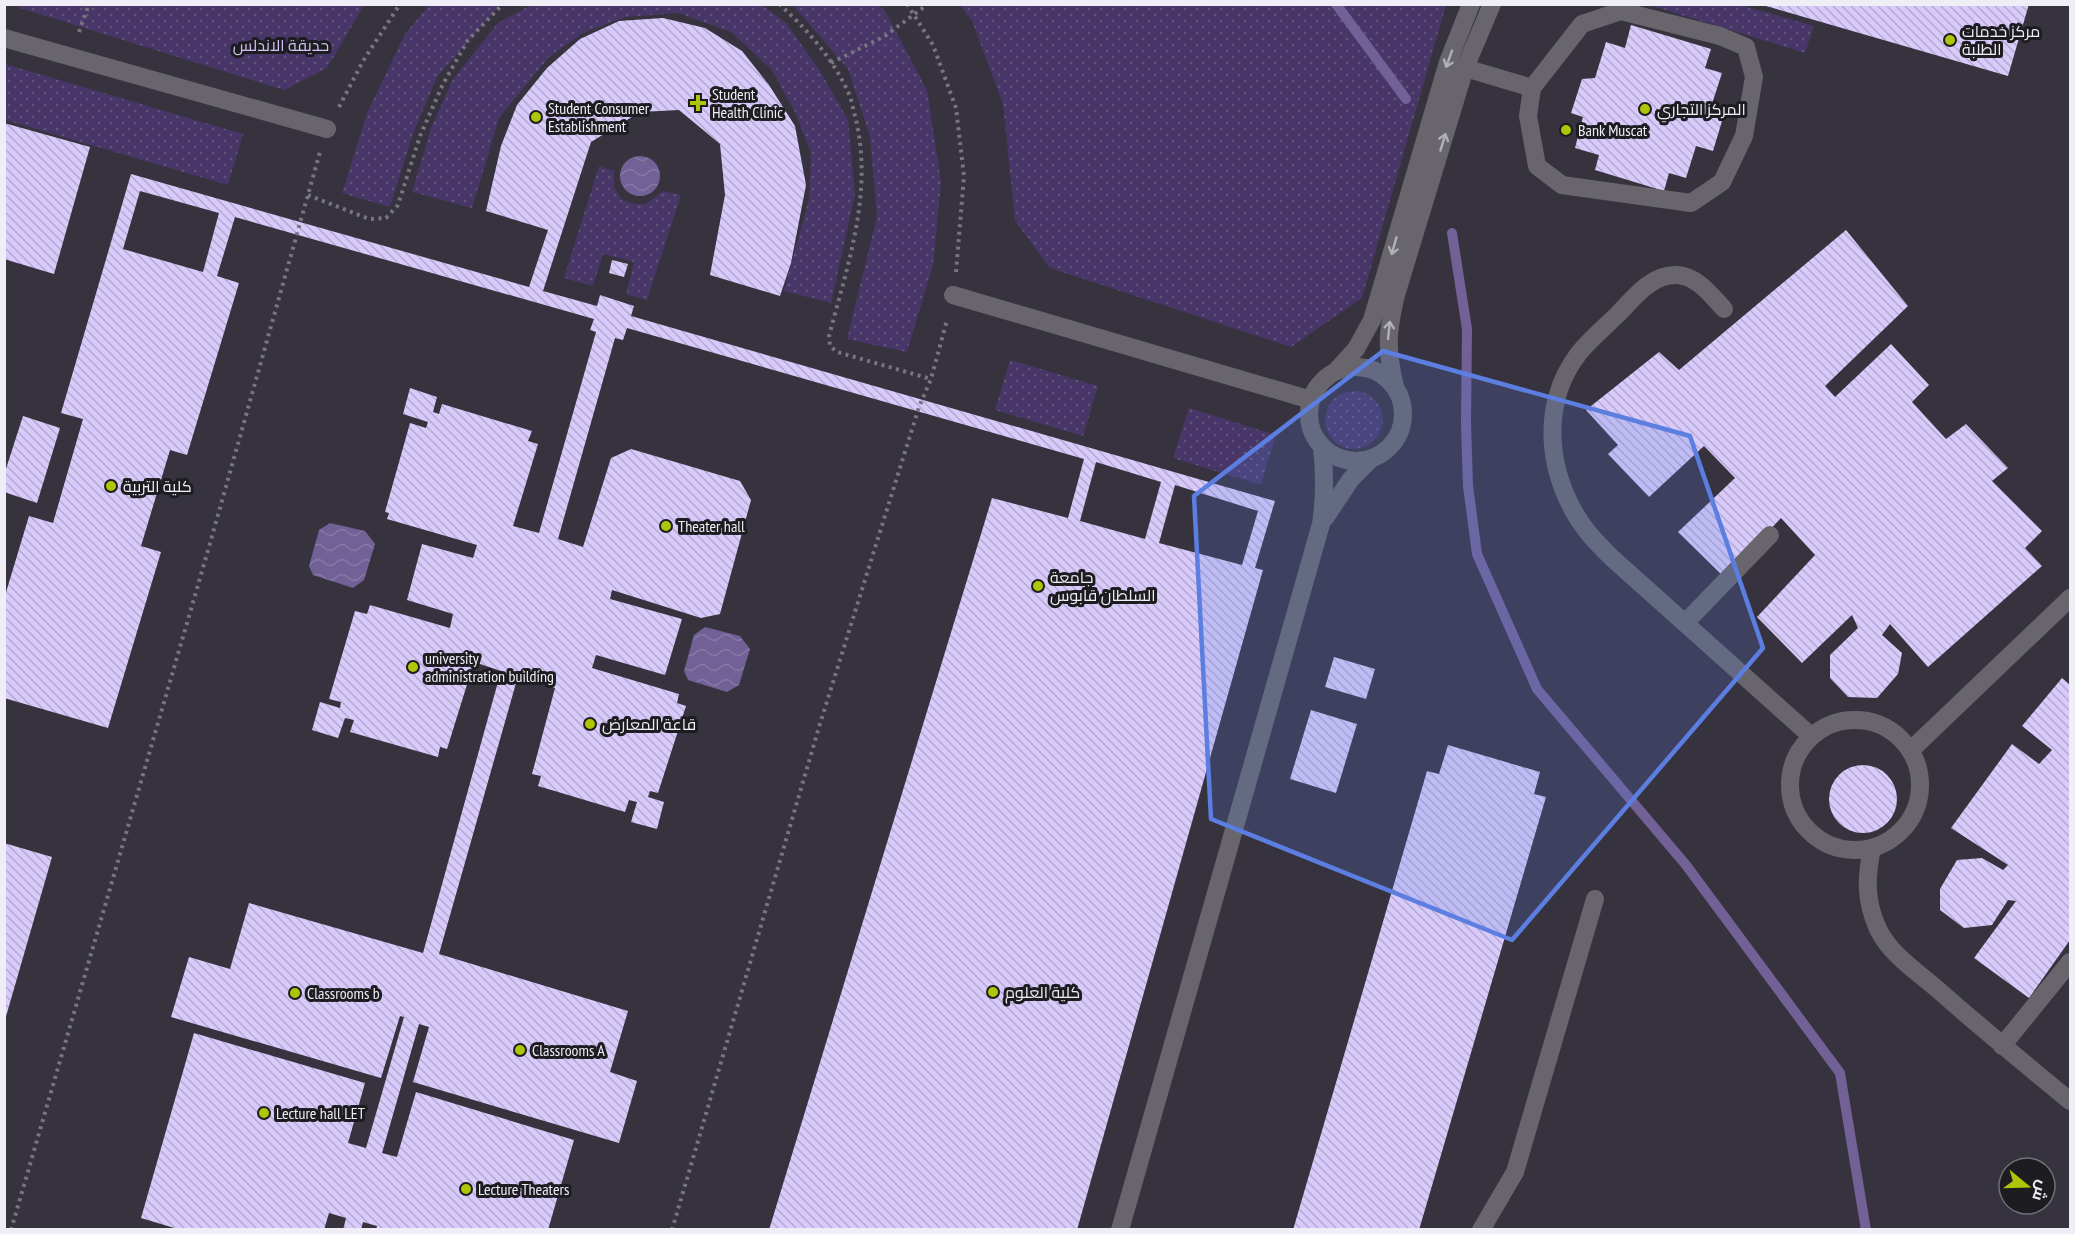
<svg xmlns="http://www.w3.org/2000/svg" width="2075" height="1234" viewBox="0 0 2075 1234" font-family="'PT Sans Narrow',Cairo,sans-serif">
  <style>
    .grass { fill: url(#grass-dots) }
    .water { fill: url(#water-waves) }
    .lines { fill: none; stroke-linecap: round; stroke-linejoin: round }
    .stream { stroke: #726197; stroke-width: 10 }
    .building { fill: url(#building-back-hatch); fill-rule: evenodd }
    .path { stroke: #787580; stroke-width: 4; stroke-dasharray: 3 4.5; stroke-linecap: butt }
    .minor { stroke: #68666c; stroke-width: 18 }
    .oneway { stroke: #b2b0b7 }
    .marked { fill: #5c7ee1; fill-opacity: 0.2; stroke: #5c7ee1; stroke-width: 4.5; stroke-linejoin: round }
    .poi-dot { fill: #aec508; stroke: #1d1c21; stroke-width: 2 }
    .labels { text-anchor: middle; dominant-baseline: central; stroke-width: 6; stroke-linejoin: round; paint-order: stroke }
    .poi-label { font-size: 16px; fill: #efedf5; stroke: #1d1c21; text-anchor: start }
    .park-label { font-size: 16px; fill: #d0c2f3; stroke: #1d1c21 }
  </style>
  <defs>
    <pattern id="grass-dots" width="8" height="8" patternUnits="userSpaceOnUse" patternTransform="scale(1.5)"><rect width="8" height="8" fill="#473667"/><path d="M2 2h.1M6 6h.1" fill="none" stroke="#62537d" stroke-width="1.8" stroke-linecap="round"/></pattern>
    <pattern id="water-waves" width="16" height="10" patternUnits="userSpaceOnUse" patternTransform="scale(1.5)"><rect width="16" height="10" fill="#726197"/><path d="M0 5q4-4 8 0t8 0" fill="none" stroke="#8678a6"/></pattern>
    <pattern id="building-back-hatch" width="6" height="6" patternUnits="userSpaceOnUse" patternTransform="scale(1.5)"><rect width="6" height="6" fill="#d8cbfb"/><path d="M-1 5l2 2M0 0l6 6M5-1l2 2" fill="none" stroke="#b4aacf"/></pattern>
  </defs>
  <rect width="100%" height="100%" fill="#36333f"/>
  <!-- grass -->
  <path class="grass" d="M18 5H364L327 68 284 90 20 8Z
    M429 5H500L437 77 413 134 390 207 342 193 367 113 405 34Z
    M762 5 786 23 820 71 848 120 855 194 831 303 784 291 809 199 811 153 795 112 771 69 731 32 678 13 625 17 583 33 549 57 499 118 472 208 412 192 431 128 453 79 498 23 531 5Z
    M793 5H879L885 11 927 90 941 182 933 265 907 352 847 339 877 216 870 137 848 69Z
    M960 5H1446L1362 298 1291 347 1050 268 1015 221 1003 104 972 21Z
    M1649 5H1740L1814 26 1805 53Z
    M5 64 243 134 228 185 5 120Z
    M599 166 614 171V187L622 200 634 204H646L663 191 681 195 647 300 626 294 634 262 603 254 593 286 564 278Z
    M1010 360 1098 386 1083 436 995 410Z
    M1325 420a29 29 0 1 1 58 0a29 29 0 1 1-58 0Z
    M1189 408 1276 435 1261 485 1173 458Z"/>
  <!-- water -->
  <path class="water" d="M620 176a20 20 0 1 1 40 0a20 20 0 1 1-40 0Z
    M330 523 365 531 375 544 364 580 353 588 313 575 309 566 319 530Z
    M705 627 740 636 750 649 739 685 727 692 688 680 684 671 694 635Z"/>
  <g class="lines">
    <!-- stream -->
    <path class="stream" d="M1336 4 1406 99
      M1452 233 1467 329 1466 423 1468 486 1477 554 1537 689 1686 865 1840 1073 1866 1230"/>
  </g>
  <!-- building -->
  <path class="building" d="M1759 4H2029L2008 76Z
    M663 18 705 28 742 51 769 85 795 126 806 185 791 263 780 296 710 275 725 195 720 144 679 110 640 112 591 142 543 291 597 306 600 295 634 306 631 316 1275 501 1255 568 1263 570 1077 1230H769L992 498 1068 518 1084 459 627 328 623 340 615 338 558 539 583 547 611 458 631 449 740 481 751 500 720 614 701 618 612 590 610 599 682 619 665 675 596 655 592 668 679 694 677 703 686 706 658 793 650 791 648 797 664 802 657 829 631 822 637 802 629 800 625 812 538 786 541 776 532 774 555 688 518 676 439 954 628 1011 610 1072 637 1081 619 1143 413 1082 429 1027 419 1024 382 1153 397 1157 416 1092 574 1140 548 1230H376L377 1226 363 1222 361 1230H343L346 1218 329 1213 324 1230H181L141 1218 194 1033 365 1083 348 1143 366 1148 404 1017 400 1016 381 1078 171 1017 189 957 230 969 249 903 423 953 501 671 474 662 447 749 440 747 438 757 350 732 354 720 345 718 338 738 312 730 320 702 340 708 341 702 329 699 355 611 367 614 370 605 450 628 453 614 407 600 422 544 473 558 477 545 387 519 389 513 385 512 410 423 426 428 428 422 403 414 410 388 437 397 433 412 439 414 442 404 532 431 528 441 538 444 513 526 539 533 596 332 590 330 594 319 235 217 217 276 239 283 187 455 170 450 141 546 161 552 108 728 4 698V599L29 516 53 523 83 419 61 413 131 174 529 287 548 230 486 211 501 146 517 105 547 68 580 39 619 21ZM140 191 219 213 203 272 123 249ZM1096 462 1161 482 1145 539 1080 521ZM1175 485 1258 511 1242 565 1159 543Z
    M1631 25 1711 49 1705 68 1722 73 1711 107 1725 111 1713 151 1696 146 1686 178 1669 173 1664 191 1595 170 1599 155 1575 148 1583 117 1571 113 1582 79 1595 78 1606 42 1625 48Z
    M4 123 90 147 54 274 4 259Z
    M1846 230 1908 306 1825 386 1835 397 1891 344 1929 385 1912 402 1946 439 1966 424 2008 468 1992 481 2042 531 2025 548 2042 566 1928 667 1890 624 1882 635 1902 653 1898 674 1877 698 1848 697 1830 678V655L1858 628 1852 615 1802 663 1757 617 1815 555 1781 518 1725 578 1678 532 1735 478 1704 446 1649 497 1608 454 1618 445 1586 410 1659 352 1679 370Z
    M612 260 628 264 624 277 609 273Z
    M23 416 60 428 37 503 4 492V475Z
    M1334 657 1375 669 1366 699 1325 687Z
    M2062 678 2070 685V940L2029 998 1974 958 2016 901 2008 900 1992 925 1964 928 1940 910V889L1957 860 1982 858 2003 870 2008 865 1951 828 2012 744 2039 764 2052 750 2022 726Z
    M1311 710 1357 724 1336 793 1290 779Z
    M1448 745 1540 772 1534 794 1546 797 1419 1230H1293L1427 771 1439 774Z
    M1829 799a34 34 0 1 1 68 0a34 34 0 1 1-68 0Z
    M4 843 52 857 5 1020H4Z"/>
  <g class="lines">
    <!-- path -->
    <path class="path" d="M779 4C807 29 834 60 849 94 852 101 853 109 855 116 874 190 848 264 829 336L830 346 837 352 931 379
      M907 4 933 45 956 108 964 176 956 272
      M79 32 89 4
      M831 63 885 36 928 4
      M339 107 363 61 400 4
      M308 195 369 219 386 218 398 205 420 136 443 84 468 40 503 4
      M11 1230 207 554 320 152
      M672 1230 819 727 919 407 931 379 947 320"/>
    <!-- minor -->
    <path class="minor" d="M1621 11 1720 36 1746 47 1754 77 1744 136 1722 182 1691 203 1562 185 1537 166 1528 116 1532 88 1582 24Z
      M4 38 327 129
      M1465 68 1532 88
      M953 295 1311 400
      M1724 309C1711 295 1697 276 1677 275 1651 274 1634 298 1618 314 1605 327 1590 339 1579 353 1537 407 1548 484 1590 535 1597 543 1605 551 1612 558L1811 736
      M1309 414a47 47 0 1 1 94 0a47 47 0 1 1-94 0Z
      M1335 372 1356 349 1372 320 1448 62 1471 4
      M1395 387C1386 349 1387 333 1396 295L1465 68 1492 4
      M1325 518 1351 479 1370 460
      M1685 623 1770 535
      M1790 785a65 65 0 1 1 130 0a65 65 0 1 1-130 0Z
      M1911 750 2070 598
      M1872 848C1866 878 1865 900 1878 929 1890 954 1916 971 1936 988 1980 1027 2025 1064 2070 1101
      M2002 1046 2070 962
      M1120 1230 1321 524C1325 498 1325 474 1322 447
      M1481 1230 1515 1172 1595 899"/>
  </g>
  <!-- one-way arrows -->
  <defs><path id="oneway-shaft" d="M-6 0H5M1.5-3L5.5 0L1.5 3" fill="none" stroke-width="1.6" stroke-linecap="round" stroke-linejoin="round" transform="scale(1.5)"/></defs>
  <g class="oneway">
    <use href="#oneway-shaft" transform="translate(1449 59) rotate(110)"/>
    <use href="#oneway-shaft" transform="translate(1443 142) rotate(-73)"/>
    <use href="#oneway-shaft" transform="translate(1394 246) rotate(106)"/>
    <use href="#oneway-shaft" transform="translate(1389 330) rotate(-84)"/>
  </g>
  <!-- marked area -->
  <path class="marked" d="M1383 351 1690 436 1763 648 1512 940 1211 819 1194 496Z"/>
  <!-- markers -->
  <g class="poi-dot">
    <circle cx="1950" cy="40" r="6"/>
    <path d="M695 94h6v6h6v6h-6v6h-6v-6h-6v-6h6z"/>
    <circle cx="1645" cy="109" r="6"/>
    <circle cx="536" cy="117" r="6"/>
    <circle cx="1566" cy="130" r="6"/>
    <circle cx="111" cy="486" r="6"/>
    <circle cx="666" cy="526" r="6"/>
    <circle cx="1038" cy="586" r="6"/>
    <circle cx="413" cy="667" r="6"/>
    <circle cx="590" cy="724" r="6"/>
    <circle cx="993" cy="992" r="6"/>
    <circle cx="295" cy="993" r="6"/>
    <circle cx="520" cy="1050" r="6"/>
    <circle cx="264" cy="1113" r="6"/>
    <circle cx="466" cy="1189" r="6"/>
  </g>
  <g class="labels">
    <!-- poi labels -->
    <g class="poi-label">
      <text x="1962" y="31">مركز خدمات<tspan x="1962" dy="18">الطلبة</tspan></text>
      <text x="712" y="94">Student<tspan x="712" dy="18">Health Clinic</tspan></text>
      <text x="548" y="108">Student Consumer<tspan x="548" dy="18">Establishment</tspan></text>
      <text x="1657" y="109">المركز التجاري</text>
      <text x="1578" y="130">Bank Muscat</text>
      <text x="123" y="486">كلية التربية</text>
      <text x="678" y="526">Theater hall</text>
      <text x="1050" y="577">جامعة<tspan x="1050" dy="18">السلطان قابوس</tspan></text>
      <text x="425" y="658">university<tspan x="425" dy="18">administration building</tspan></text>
      <text x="602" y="724">قاعة المعارض</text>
      <text x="1005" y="992">كلية العلوم</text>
      <text x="307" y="993">Classrooms b</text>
      <text x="532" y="1050">Classrooms A</text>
      <text x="276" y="1113">Lecture hall LET</text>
      <text x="478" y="1189">Lecture Theaters</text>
    </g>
    <!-- park labels -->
    <g class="park-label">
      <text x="281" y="45">حديقة الاندلس</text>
    </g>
  </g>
  <!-- border -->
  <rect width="2075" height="1234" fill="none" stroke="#efedf5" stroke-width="12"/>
  <!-- north arrow -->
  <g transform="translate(2027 1186) rotate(109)"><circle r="28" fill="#1d1c21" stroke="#717076" stroke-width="1.5"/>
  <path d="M0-4.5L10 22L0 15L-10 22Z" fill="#aec508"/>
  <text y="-9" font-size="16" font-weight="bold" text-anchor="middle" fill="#efedf5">ش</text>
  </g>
</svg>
